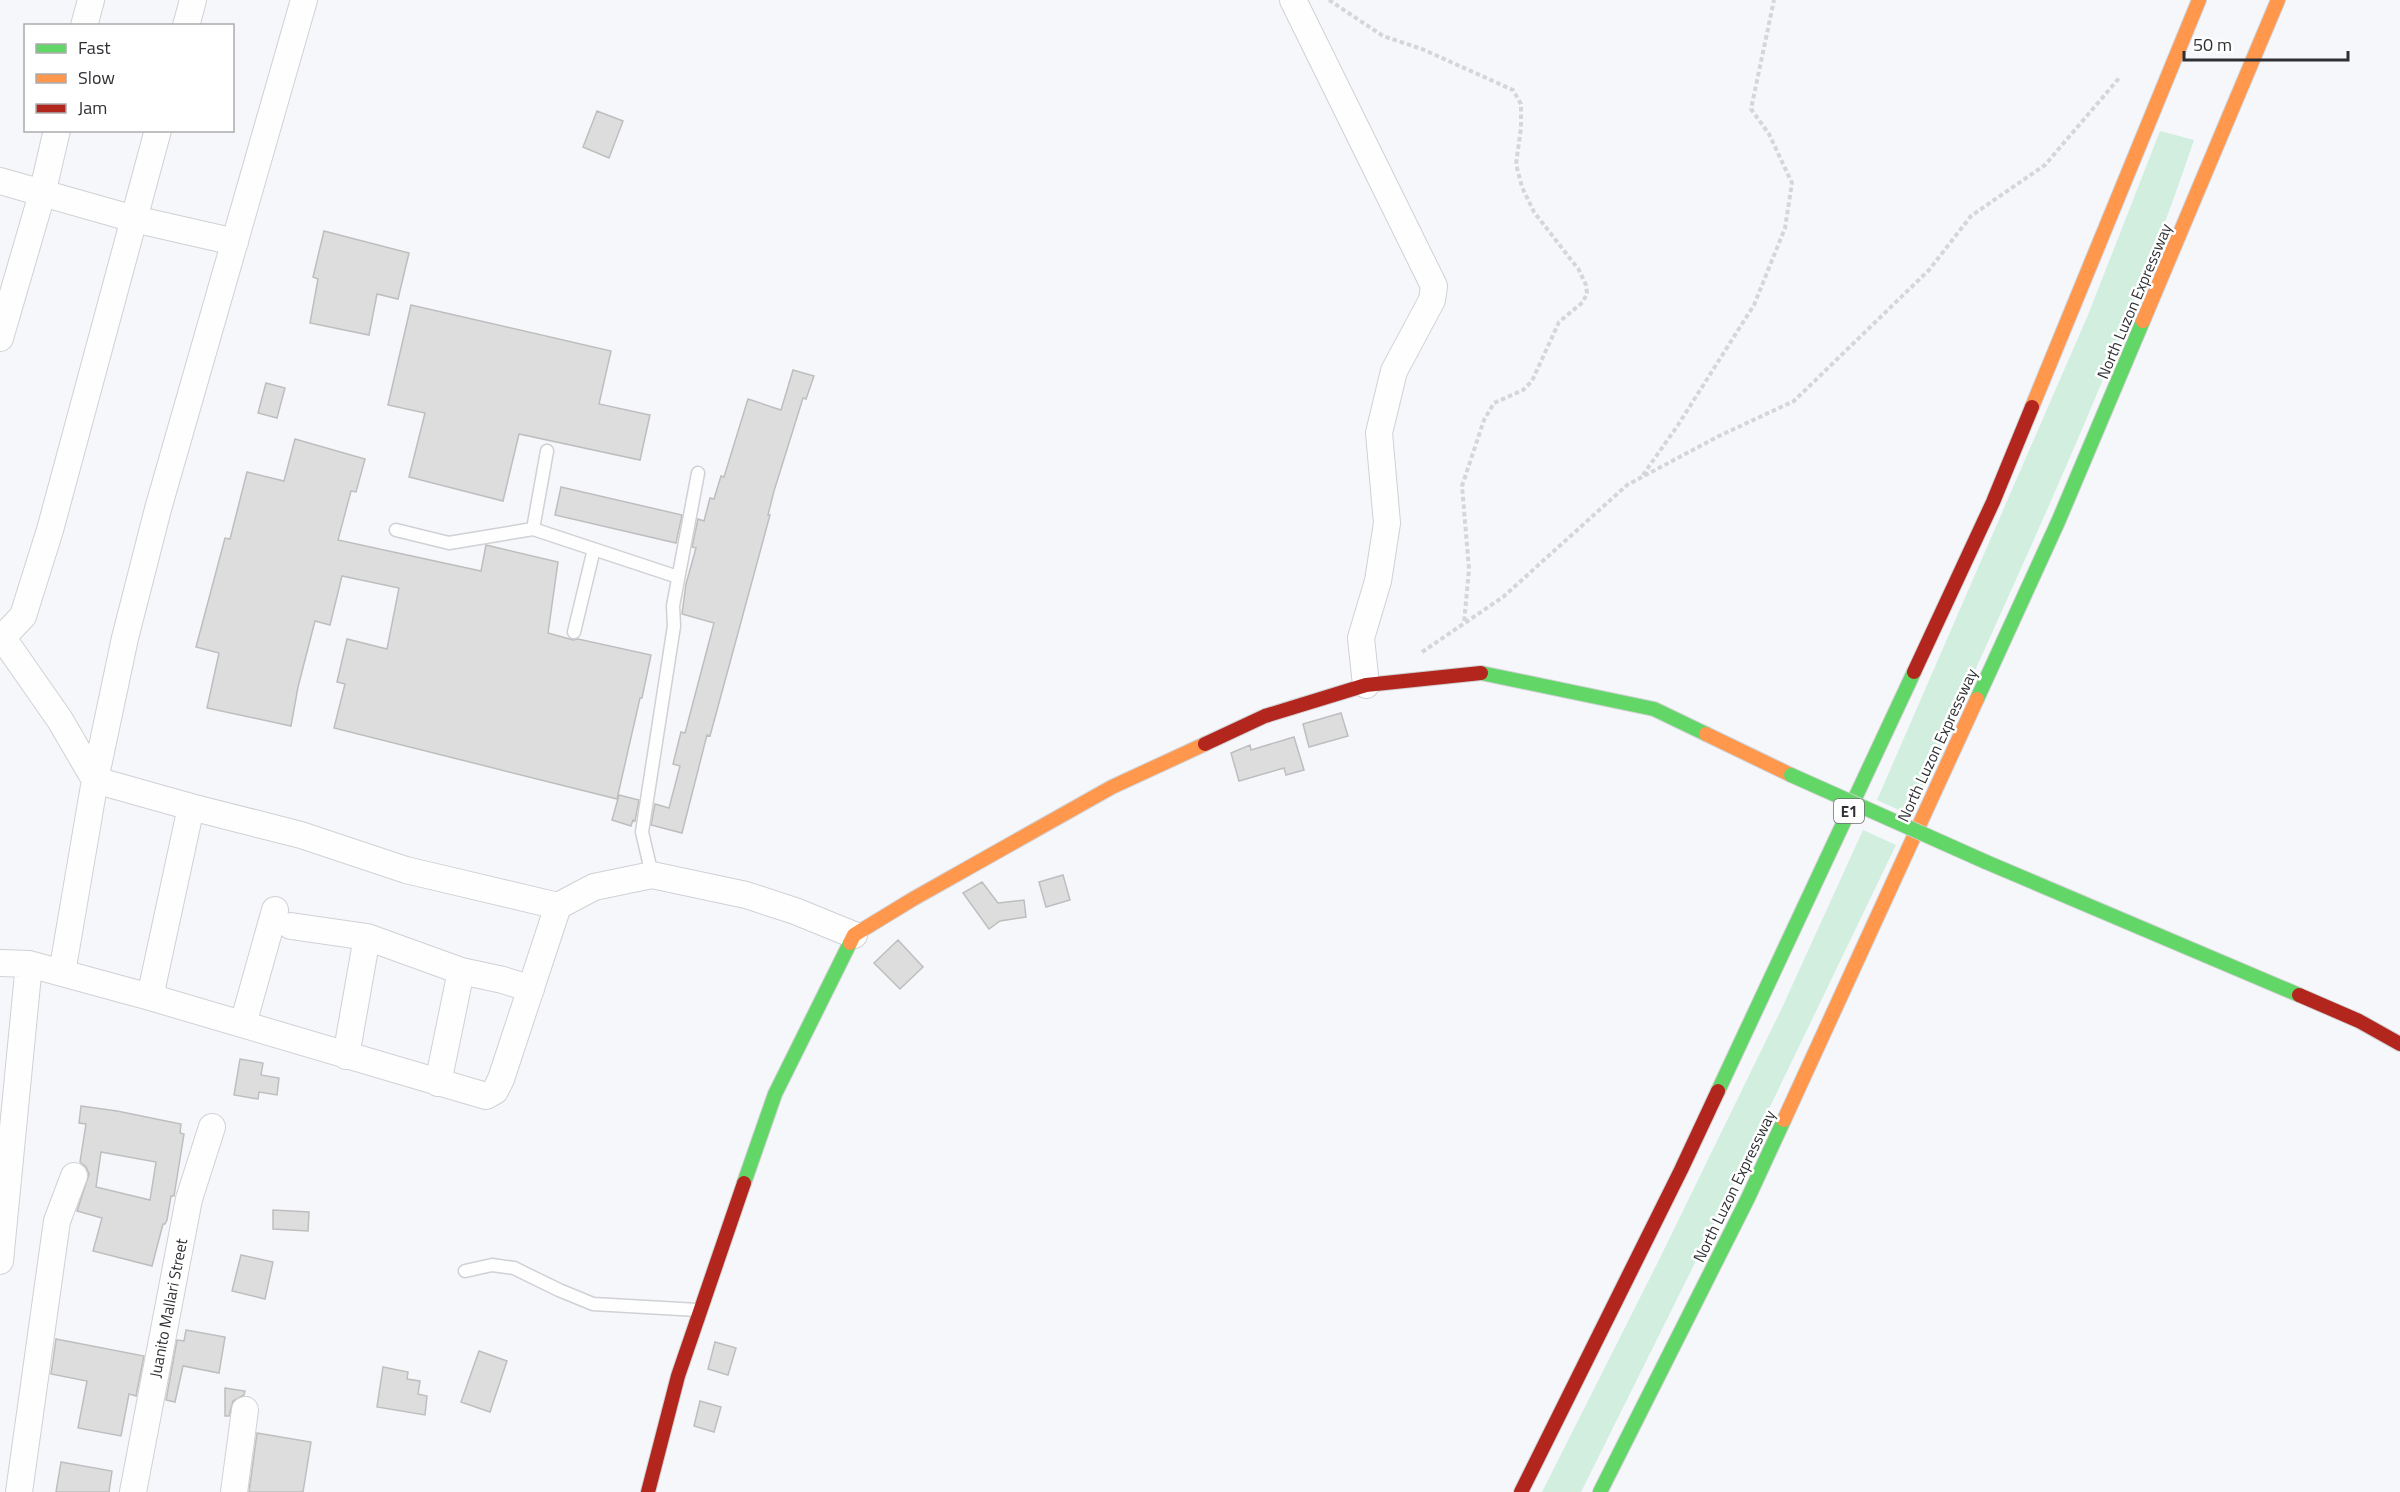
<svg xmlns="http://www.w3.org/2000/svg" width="2400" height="1492" viewBox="0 0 2400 1492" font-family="'Titillium Web',sans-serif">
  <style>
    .green { fill: #d1eede }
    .building { fill: #ddd; stroke: #bfbebe; stroke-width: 1.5; fill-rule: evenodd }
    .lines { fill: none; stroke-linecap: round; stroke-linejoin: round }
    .lane-casing { stroke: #d0d1d5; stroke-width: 15 }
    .street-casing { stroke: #d0d1d5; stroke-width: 28 }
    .fast-casing { stroke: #d0d1d5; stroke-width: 16 }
    .slow-casing { stroke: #d0d1d5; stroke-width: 16 }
    .jam-casing { stroke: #d0d1d5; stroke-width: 16 }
    .path { stroke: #d6d6d7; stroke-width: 4; stroke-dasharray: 4.5 3; stroke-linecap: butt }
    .lane { stroke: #fefefe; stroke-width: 12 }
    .street { stroke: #fefefe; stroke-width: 26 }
    .fast { stroke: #63d668; stroke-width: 14 }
    .slow { stroke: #ff974d; stroke-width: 14 }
    .jam { stroke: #b3261e; stroke-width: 14 }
    .fast-bridge-casing { stroke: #d0d1d5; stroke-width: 16; stroke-linecap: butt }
    .fast-bridge { stroke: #63d668; stroke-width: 14 }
    .labels { text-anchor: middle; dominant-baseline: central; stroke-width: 5; stroke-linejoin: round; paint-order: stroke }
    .shield { fill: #fff; stroke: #6d6e71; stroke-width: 1.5 }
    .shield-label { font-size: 15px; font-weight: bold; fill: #2f3034 }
    .street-label { font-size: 16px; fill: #2f3034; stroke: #fff }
  </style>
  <rect width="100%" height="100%" fill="#f5f7fb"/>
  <!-- green -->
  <path class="green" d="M2160 131 2194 140C2116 371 2009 592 1910 815L1877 800 2088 315Z
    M1863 830 1896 845 1688 1277 1581 1492H1542L1658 1262 1781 1010Z"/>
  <!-- building -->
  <path class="building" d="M597 111 623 121 609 158 583 147Z
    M324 231 409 253 398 299 377 294 369 335 310 323 318 279 313 277Z
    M411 305 611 351 599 404 650 415 640 460 519 434 503 501 409 477 425 413 388 405Z
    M793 370 814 376 806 399 803 398 774 491 768 515H770L710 736 707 735 682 833 651 825 655 804 669 808 680 766 673 764 681 732 685 733 714 623 682 614 686 584 696 548 692 547 698 519 704 521 710 498 714 499 721 476 724 477 748 399 781 410Z
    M266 383 285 388 277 418 258 413Z
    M295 439 365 459 356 492 351 491 338 540 481 571 486 545 558 562 548 633 573 640 578 639 651 655 642 698H640L617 799 334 728 345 684 337 682 347 639 387 649 399 588 342 576 330 625 315 621 298 687 291 726 207 708 219 653 196 647 225 538 230 539 247 472 284 481Z
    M561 487 682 515 676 543 555 515Z
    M1341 713 1348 736 1309 747 1303 724Z
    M1294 737 1304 770 1286 775 1284 768 1239 781 1231 753 1250 745 1251 750Z
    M619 795 639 800 635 821 633 820 631 826 612 820Z
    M1063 875 1070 900 1046 907 1039 882Z
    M982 882 998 903 1024 900 1026 917 1000 921 989 929 963 893Z
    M898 940 923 967 900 989 874 963Z
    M240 1059 263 1063 261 1075 279 1078 277 1095 259 1092 258 1099 234 1095Z
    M81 1106 117 1111 181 1124 180 1133 184 1134 174 1196H171L167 1220 165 1224H163L152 1266 93 1251 102 1218 77 1211 89 1174 86 1167 80 1162 86 1124 79 1123ZM101 1152 156 1162 150 1200 96 1187Z
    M273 1210 309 1212 308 1231 273 1229Z
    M241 1255 273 1262 265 1299 232 1291Z
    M186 1330 225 1337 219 1373 183 1366 175 1402 166 1400 177 1340 184 1341Z
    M56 1339 144 1356 136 1396 129 1394 121 1436 78 1428 87 1381 51 1374Z
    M715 1342 736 1348 728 1375 708 1369Z
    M479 1351 507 1361 490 1412 461 1402Z
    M383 1367 408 1372 407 1379 420 1381 418 1394 427 1396 425 1415 377 1407Z
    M225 1388 245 1391 244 1395 233 1401 229 1416H225Z
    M700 1401 721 1407 714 1432 694 1426Z
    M257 1433 311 1442 303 1492H249Z
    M61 1462 112 1471 109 1492H56Z"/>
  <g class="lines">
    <defs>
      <path id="lane" d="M533 529 547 451
        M396 530 449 543 533 529 678 577
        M574 632 594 549
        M652 875 642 832 674 626 673 606 698 473
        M465 1271 492 1265 514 1268 559 1290 593 1304 698 1310"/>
      <path id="street" d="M1293 0 1434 286 1432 300 1394 371 1379 433 1387 523 1378 581 1361 638 1366 685
        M84 26 91 0
        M186 26 193 0
        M0 181 134 219 235 242
        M0 338 42 194 57 130
        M0 634 60 720 95 780 191 807 301 835 406 870 558 906 594 887 652 875 746 895 795 911 854 935
        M0 640 23 616 50 530 158 130
        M291 926 367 937 461 971 503 980 531 989
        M0 963 29 964 150 997 486 1096 495 1091 501 1079 558 906
        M62 973 95 780 125 638 158 509 304 0
        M150 997 191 807
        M243 1024 275 910
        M346 1056 367 937
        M438 1083 461 971
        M0 1261 29 964
        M19 1492 57 1221 74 1176
        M133 1492 189 1199 212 1127
        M234 1492 245 1410"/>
      <path id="fast" d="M1481 673 1654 709 1706 734
        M1977 699 2058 522 2143 321
        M1986 862 2299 995
        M1718 1091 1914 672
        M744 1183 775 1094 850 943
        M1600 1492 1748 1198 1784 1120"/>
      <path id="slow" d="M2143 321 2278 0
        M2032 407 2199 0
        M1706 734 1791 775
        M850 943 854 935 913 899 1112 787 1205 744
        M1784 1120 1977 699"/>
      <path id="jam" d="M1914 672 1993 502 2032 407
        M1205 744 1265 716 1366 685 1481 673
        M2299 995 2359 1021 2400 1044
        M648 1492 678 1376 744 1183
        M1521 1492 1681 1170 1718 1091"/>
    </defs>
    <!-- lane casing -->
    <use href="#lane" class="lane-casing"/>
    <!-- street casing -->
    <use href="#street" class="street-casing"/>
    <!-- fast casing -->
    <use href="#fast" class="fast-casing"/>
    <!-- slow casing -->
    <use href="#slow" class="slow-casing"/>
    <!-- jam casing -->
    <use href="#jam" class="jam-casing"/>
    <!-- path -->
    <path class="path" d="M1329 0 1383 36 1422 49 1513 90 1521 104V128L1516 164 1522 187 1534 212 1579 270 1586 285 1587 293 1583 302 1559 322 1532 381 1523 390 1494 403 1484 420 1462 486 1469 569 1464 623
      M1643 475 1678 425 1754 305 1785 228 1792 183 1769 134 1751 109 1774 0
      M1422 652 1503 597 1627 485 1719 436 1794 401 1929 270 1971 216 2045 165 2120 77"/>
    <!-- lane -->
    <use href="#lane" class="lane"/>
    <!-- street -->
    <use href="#street" class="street"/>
    <!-- fast -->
    <use href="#fast" class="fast"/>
    <!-- slow -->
    <use href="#slow" class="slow"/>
    <!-- jam -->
    <use href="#jam" class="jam"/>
    <defs>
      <path id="fast-bridge" d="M1791 775 1986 862"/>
    </defs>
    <!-- fast-bridge casing -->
    <use href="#fast-bridge" class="fast-bridge-casing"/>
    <!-- fast-bridge -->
    <use href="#fast-bridge" class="fast-bridge"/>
  </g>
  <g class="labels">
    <!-- shield labels -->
    <rect class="shield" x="1834" y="799" width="30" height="24" rx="4.5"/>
    <g class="shield-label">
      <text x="1849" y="811">E1</text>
    </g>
    <!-- street labels -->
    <g class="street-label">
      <text transform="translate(2134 301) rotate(-67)">North Luzon Expressway</text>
      <text transform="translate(1937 745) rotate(-65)">North Luzon Expressway</text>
      <text transform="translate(1734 1186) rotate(-64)">North Luzon Expressway</text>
      <text transform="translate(168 1308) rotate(-79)">Juanito Mallari Street</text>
    </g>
  </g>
  <!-- legend -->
  <rect x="24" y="24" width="210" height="108" fill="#ffffff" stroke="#acacae" stroke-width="1.5"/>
  <rect x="36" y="44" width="30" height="9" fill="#63d668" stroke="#acacae" stroke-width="1.5"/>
  <text x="78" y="54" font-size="18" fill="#2f3034">Fast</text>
  <rect x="36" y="74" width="30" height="9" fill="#ff974d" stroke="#acacae" stroke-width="1.5"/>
  <text x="78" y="84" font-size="18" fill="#2f3034">Slow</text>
  <rect x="36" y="104" width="30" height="9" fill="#b3261e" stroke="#acacae" stroke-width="1.5"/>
  <text x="78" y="114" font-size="18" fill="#2f3034">Jam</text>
  <!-- scale -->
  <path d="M2184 51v9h164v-9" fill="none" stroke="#2f3034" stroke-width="3"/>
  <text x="2193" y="51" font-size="18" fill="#2f3034" stroke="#ffffff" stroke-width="4.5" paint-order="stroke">50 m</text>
</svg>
